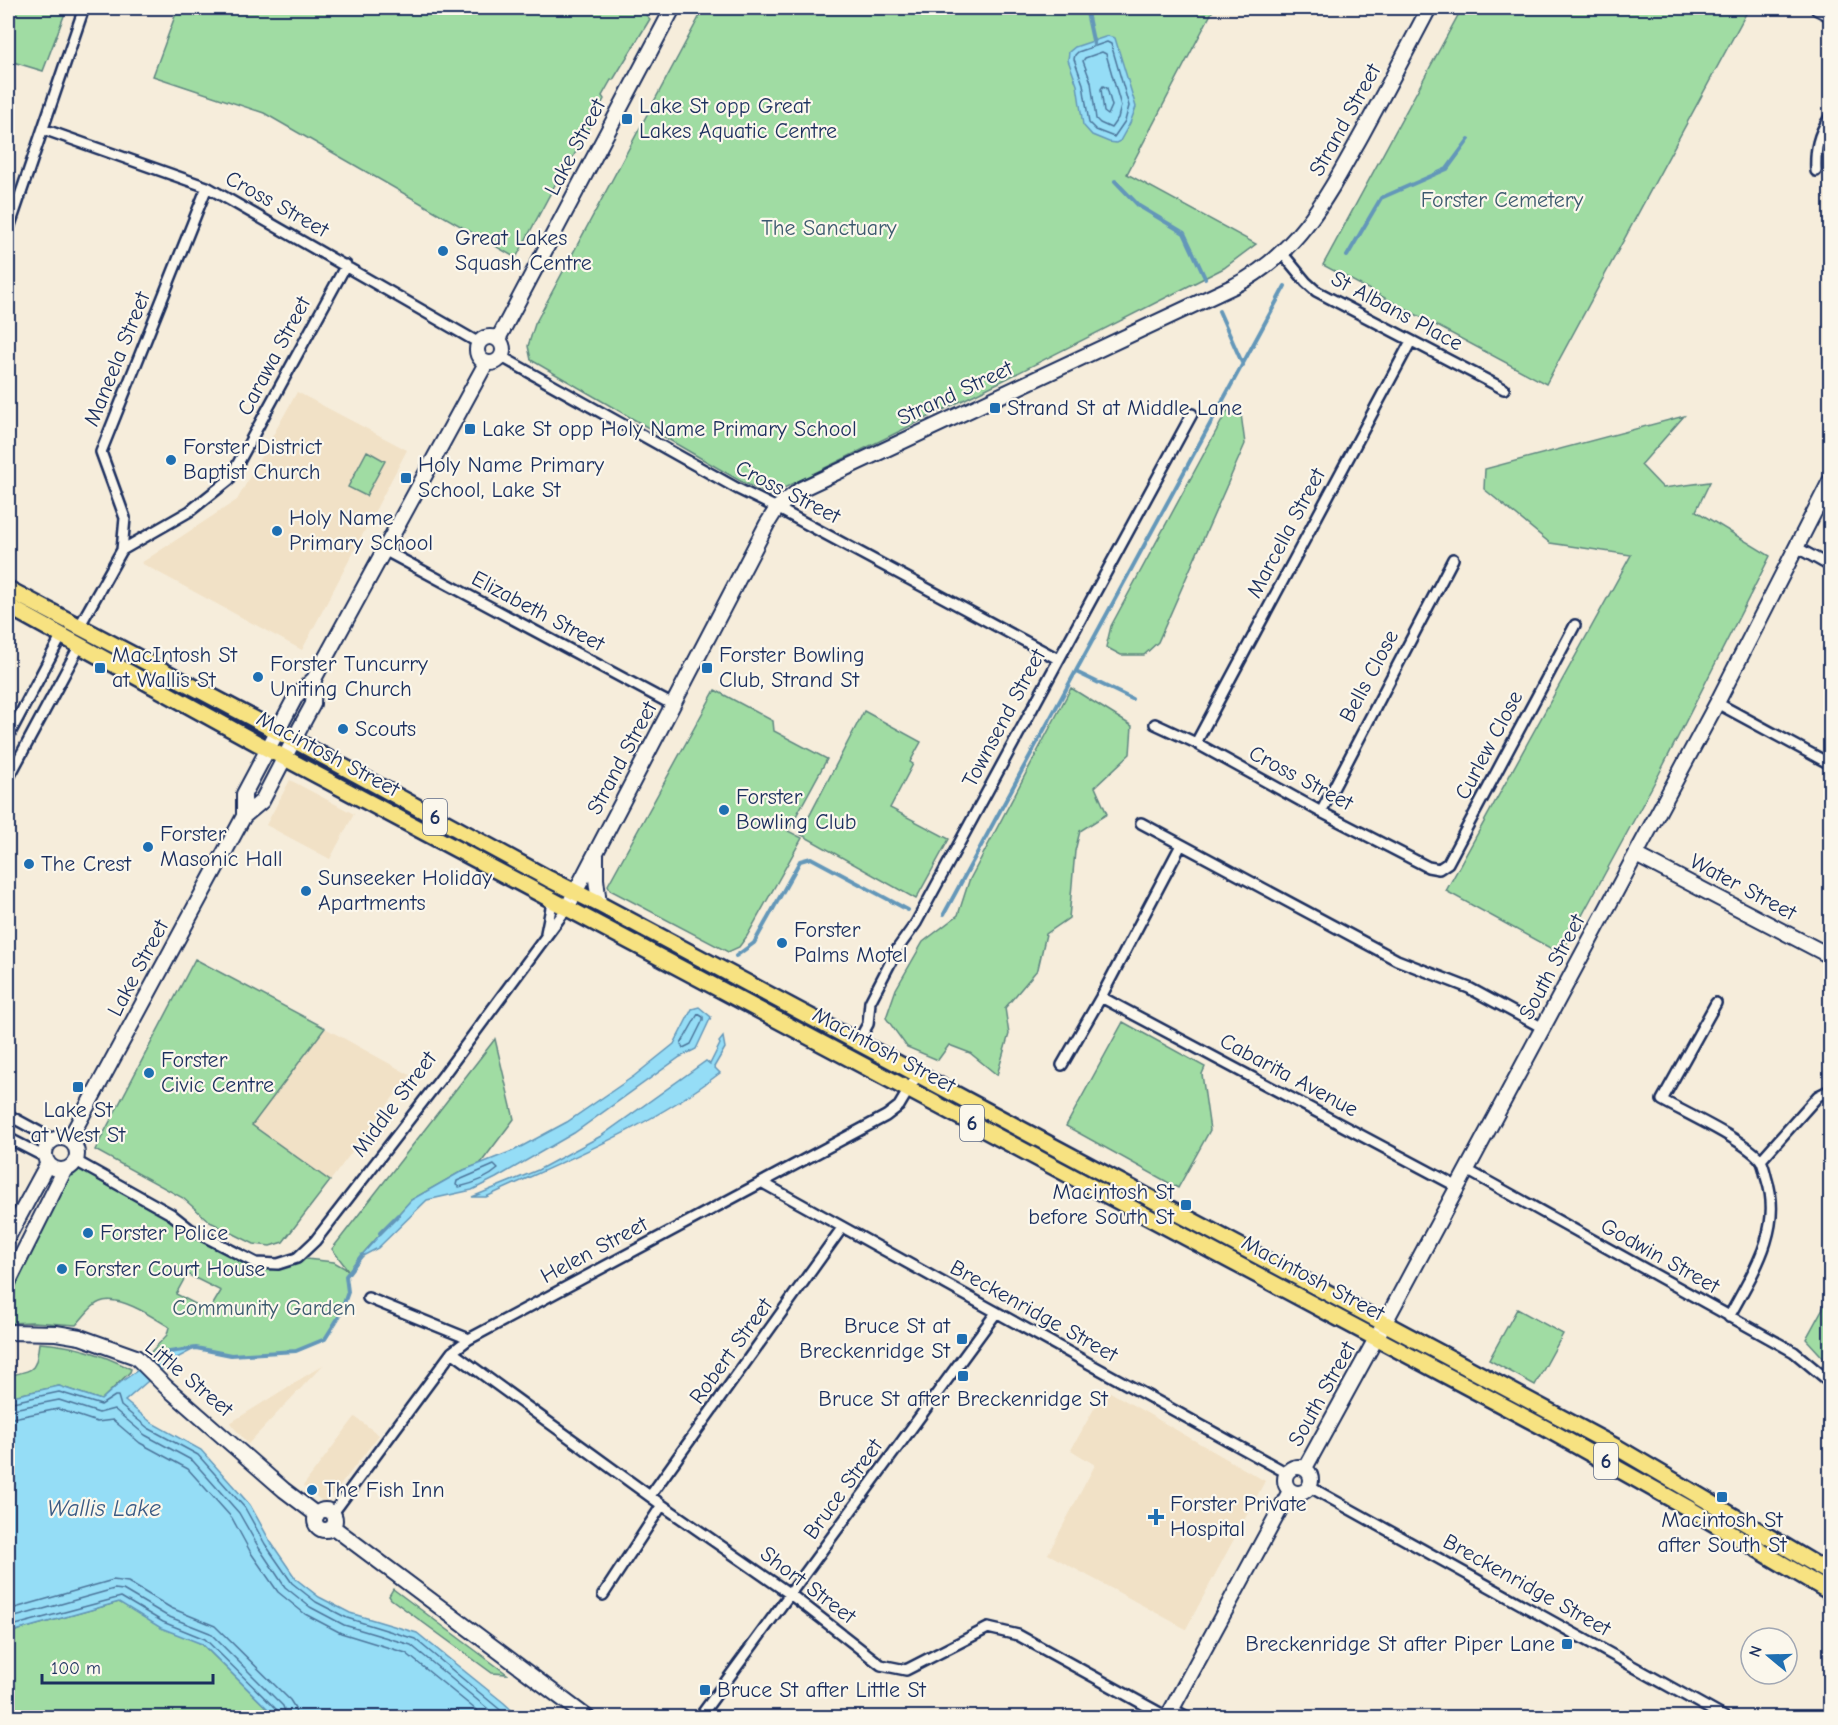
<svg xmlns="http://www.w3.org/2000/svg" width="1838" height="1725" viewBox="0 0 1838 1725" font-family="'Comic Neue',sans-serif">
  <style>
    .built { fill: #f1e1c6 }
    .green { fill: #a0dca3; stroke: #5e8680; stroke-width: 1.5; fill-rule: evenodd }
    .water { fill: #95ddf6; stroke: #6497b9; stroke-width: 1.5 }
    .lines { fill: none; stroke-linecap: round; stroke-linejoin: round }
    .shore { stroke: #4c759b; stroke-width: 1.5 }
    .stream { stroke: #6497b9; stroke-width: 4 }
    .street-casing { stroke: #1b2f5e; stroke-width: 14 }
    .secondary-casing { stroke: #1b2f5e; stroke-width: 18 }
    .primary-casing { stroke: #1b2f5e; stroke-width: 20 }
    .street { stroke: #fbf7ec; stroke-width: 9 }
    .secondary { stroke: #fbf7ec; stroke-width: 14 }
    .primary { stroke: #f7e281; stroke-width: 15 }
    .poi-dot { fill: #1f6fb2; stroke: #fbf7ec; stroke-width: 2 }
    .labels { text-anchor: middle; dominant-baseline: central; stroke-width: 4.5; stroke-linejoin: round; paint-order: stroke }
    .shield { fill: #fbf7ec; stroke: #5e6b89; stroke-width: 1.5 }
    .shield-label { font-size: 21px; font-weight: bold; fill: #1b2f5e }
    .poi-label { font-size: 22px; fill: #1b2f5e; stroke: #fbf7ec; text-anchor: start }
    .street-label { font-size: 22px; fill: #1b2f5e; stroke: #fbf7ec }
    .park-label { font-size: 22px; fill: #3c5a6f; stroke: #fbf7ec }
    .water-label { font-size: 24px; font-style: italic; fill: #3a5a84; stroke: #fbf7ec }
  </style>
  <rect width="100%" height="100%" fill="#f6eddb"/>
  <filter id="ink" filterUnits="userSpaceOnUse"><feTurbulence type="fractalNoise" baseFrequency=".0167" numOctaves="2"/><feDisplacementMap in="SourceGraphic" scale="12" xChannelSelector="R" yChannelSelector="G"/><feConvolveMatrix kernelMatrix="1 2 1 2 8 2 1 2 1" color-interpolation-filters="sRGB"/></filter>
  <g filter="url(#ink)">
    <!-- built -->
    <path class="built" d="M297 392 407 450 302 650 141 563 237 500Z
      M290 780 354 814 330 859 266 825Z
      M325 1028 410 1075 330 1181 251 1125Z
      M323 1365 248 1444 230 1423Z
      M1105 1389 1265 1481 1186 1629 1048 1554 1095 1465 1071 1450Z
      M355 1417 379 1435 326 1504 303 1486Z"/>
    <!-- green -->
    <path class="green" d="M8 8H67L43 71 13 62 8 75Z
      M178 8H649L646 15 650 19 613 80H611L602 96 604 99 571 161 565 166 516 258 264 113 153 76Z
      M704 8H1214L1127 174 1256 244 1224 268 1008 378 770 495 742 482 531 360 528 346 535 324Z
      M1462 8H1749L1546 384 1323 265Z
      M1227 411 1241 414 1245 444 1158 642 1144 655H1121L1106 647 1111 626Z
      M1684 416 1641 465 1663 488 1710 482 1696 511 1770 556 1659 774 1561 954 1446 891 1631 555 1550 543 1484 489 1485 469Z
      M367 451 385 461 366 496 348 487Z
      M1071 688 1132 726 1130 754 1095 787 1107 814 1080 831 1075 851 1069 918 1046 934 1038 969 1005 1008 1009 1034 997 1075 970 1053 949 1045 938 1060 907 1047 886 1018 896 989 923 942 958 915 969 881Z
      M715 690 773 721 774 731 827 759 788 831 802 838 747 936 739 947 728 952 610 890 608 885Z
      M864 711 921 742 910 762 913 764 890 808 949 839 916 899 800 834Z
      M195 959 325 1028 252 1125 330 1181 283 1242 270 1246 254 1244 210 1222 183 1198 95 1150Z
      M1123 1022 1205 1067 1202 1074 1210 1130 1178 1188 1066 1126Z
      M495 1039 514 1119 480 1164 464 1170 411 1200 359 1258 347 1276 348 1292 340 1315 325 1339 296 1351 231 1355 196 1348 161 1354 153 1358 148 1355 167 1335 169 1327C153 1317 119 1294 100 1302 91 1305 83 1318 76 1325L33 1322 8 1323V1297L64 1171 71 1168 76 1161 256 1263 297 1258 334 1262 348 1270 332 1249ZM187 1274 221 1291 209 1311 176 1294Z
      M1830 1295V1365L1806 1339Z
      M1517 1309 1563 1334 1535 1385 1489 1360Z
      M39 1343C74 1345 99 1353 131 1369L130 1372 101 1400 59 1386 8 1397V1376C36 1369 35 1372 39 1343Z
      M393 1589 507 1674 492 1673 391 1599 389 1596Z
      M119 1602 202 1644 276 1717 8 1718V1633Z"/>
    <!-- water -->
    <path class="water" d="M1108 36 1115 38 1136 107 1130 123 1120 141 1116 143 1109 142 1092 135 1083 125 1077 85 1068 60 1069 52 1075 47Z
      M699 1007 711 1017 696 1049 680 1057 574 1133 496 1178 472 1190 427 1200 378 1248 359 1258 411 1200 464 1170 515 1150 567 1122 634 1076 674 1044 692 1009Z
      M723 1037 725 1048 714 1067 720 1073C650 1127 566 1160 486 1197H472L538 1170 601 1136 706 1061 710 1064 720 1044 719 1042Z
      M196 1348 171 1361 125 1401 152 1423 201 1450 250 1505 270 1541 296 1579 319 1597 350 1613 417 1633 504 1703 519 1717H276L202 1644 161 1628 119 1602 8 1633V1397L59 1386 101 1400 121 1382 161 1354Z"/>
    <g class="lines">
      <!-- shore -->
      <path class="shore" d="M1107 42 1111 44 1129 106 1125 121 1114 137 1096 130 1089 123 1083 84 1074 59 1075 55 1078 52Z
        M1102 52 1106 54 1121 106 1118 118 1111 128 1100 123 1096 119 1091 82 1083 61 1085 58Z
        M1103 86 1107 88 1112 106 1108 115 1104 112 1101 89Z
        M698 1014 703 1017V1020L691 1044 683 1048 681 1044Z
        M494 1165 498 1169C488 1178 472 1184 459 1187L456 1185 457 1181Z
        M8 1403 59 1392 101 1405 115 1396H118L121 1406 148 1428 198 1455 245 1508 265 1544 292 1583 316 1602 347 1618 415 1639 510 1718
        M8 1410 59 1400 99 1413 114 1409 145 1435 193 1461 239 1513 259 1548 285 1587 310 1607 344 1625 411 1645 499 1718
        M8 1419 58 1409 97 1422 113 1420 140 1443 188 1469 232 1518 251 1553 278 1592 305 1614 341 1633 406 1653 486 1718
        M8 1610 113 1580 128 1582 171 1608 215 1626 290 1700 295 1708 296 1718
        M8 1619 114 1589 123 1590 167 1616 210 1633 283 1706 287 1718
        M8 1627 121 1597 163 1622 205 1639 278 1711 280 1718"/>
      <!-- stream -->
      <path class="stream" d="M1086 8 1094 45
        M1115 181 1139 206 1184 233 1205 278
        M1347 256 1381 198 1447 169 1469 139
        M1219 311 1243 365
        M1076 672 1132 699
        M944 914 1285 286
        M736 956 754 943 800 861 811 858 908 910
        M380 1233 398 1215
        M163 1353 196 1348 231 1355 296 1351 325 1339 340 1315 348 1292 346 1276 362 1255"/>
      <defs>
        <path id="street" d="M43 129 207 187 479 343
          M1816 171C1815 149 1818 135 1830 117
          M8 231 84 8
          M1282 253 1306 282 1316 291 1504 389
          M502 357 738 489 777 508 1058 659
          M1796 547 1830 566
          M122 550 190 511 229 480 346 265
          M384 550 673 705
          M79 627 122 550 125 518 101 452 207 187
          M1717 703 1830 764
          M1155 724 1196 743 1321 812 1428 867 1439 869 1448 863 1575 625
          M8 737 62 635
          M1196 743 1411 341
          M8 779 80 645
          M1321 812 1453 559
          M1141 823 1397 960 1469 988 1543 1028
          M546 933 551 908V900
          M1101 997 1458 1187
          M1716 1003 1662 1100C1687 1114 1742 1139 1760 1159 1764 1164 1765 1174 1767 1180 1783 1230 1752 1274 1729 1317
          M858 1042 868 1024 870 1002 898 948 916 923 1192 414
          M1062 1065 1101 997 1181 845
          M8 1115 54 1140
          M8 1138 45 1157
          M1761 1160 1818 1096 1830 1090
          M76 1161 171 1214 190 1229 256 1263 278 1264 297 1258 315 1241 442 1077 567 908
          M1467 1170 1794 1352 1830 1382
          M763 1183 1287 1473
          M368 1298 469 1339
          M452 1352 662 1505 790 1594 881 1665 906 1670 988 1628 1018 1635 1167 1717
          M1310 1487 1726 1718
          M650 1496 842 1228
          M333 1513 452 1352 469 1339 886 1116 899 1106 918 1074
          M603 1595 662 1505
          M1172 1709 1189 1718
          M699 1718 996 1313"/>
        <path id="secondary" d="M1818 8 1830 14
          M477 350a13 13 0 1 1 26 0a13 13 0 1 1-26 0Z
          M498 339 673 8
          M244 816V794L296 696 314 679 486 363
          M596 855V879L599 904
          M1636 855 1830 956
          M567 908 767 524 777 508 801 489 1234 286C1299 253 1328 195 1362 134 1385 92 1407 50 1429 8
          M45 1154a16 16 0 1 1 32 0a16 16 0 1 1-32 0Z
          M69 1140 244 816 262 801 300 728 313 704 314 679
          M8 1237 48 1163
          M8 1283 64 1171
          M8 1332 56 1333 80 1337 136 1357 165 1386 284 1490 317 1515
          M1285 1480a13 13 0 1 1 26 0a13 13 0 1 1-26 0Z
          M1305 1468 1390 1313 1717 703 1830 481
          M315 1520a10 10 0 1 1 20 0a10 10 0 1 1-20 0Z
          M333 1527 588 1718
          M1167 1718 1290 1491"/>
        <path id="primary" d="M8 589 294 740 549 879 599 904 1618 1448 1830 1573
          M8 606 255 742 1545 1428 1686 1507 1830 1592"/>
      </defs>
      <!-- street casing -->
      <use href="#street" class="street-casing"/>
      <!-- secondary casing -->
      <use href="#secondary" class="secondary-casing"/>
      <!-- primary casing -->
      <use href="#primary" class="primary-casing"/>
      <!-- street -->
      <use href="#street" class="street"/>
      <!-- secondary -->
      <use href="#secondary" class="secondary"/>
      <!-- primary -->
      <use href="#primary" class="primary"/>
    </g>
  </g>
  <!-- markers -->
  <g class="poi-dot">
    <rect x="621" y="113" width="12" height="12" rx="3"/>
    <circle cx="443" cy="251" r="6"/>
    <rect x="989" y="402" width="12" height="12" rx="3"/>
    <rect x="464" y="423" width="12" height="12" rx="3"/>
    <circle cx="171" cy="460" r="6"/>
    <rect x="400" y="472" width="12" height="12" rx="3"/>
    <circle cx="277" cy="531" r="6"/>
    <rect x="94" y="662" width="12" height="12" rx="3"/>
    <rect x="701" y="662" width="12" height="12" rx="3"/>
    <circle cx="258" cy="677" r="6"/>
    <circle cx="343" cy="729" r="6"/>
    <circle cx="724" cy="810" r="6"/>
    <circle cx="148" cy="847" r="6"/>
    <circle cx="29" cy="864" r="6"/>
    <circle cx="306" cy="891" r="6"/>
    <circle cx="782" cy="943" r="6"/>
    <circle cx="149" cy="1073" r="6"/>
    <rect x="72" y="1081" width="12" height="12" rx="3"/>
    <rect x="1180" y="1199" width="12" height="12" rx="3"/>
    <circle cx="88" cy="1233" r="6"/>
    <circle cx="62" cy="1269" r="6"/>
    <rect x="956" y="1333" width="12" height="12" rx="3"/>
    <rect x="957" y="1370" width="12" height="12" rx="3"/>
    <circle cx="312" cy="1490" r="6"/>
    <rect x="1716" y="1491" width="12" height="12" rx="3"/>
    <path d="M1153 1508h6v6h6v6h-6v6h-6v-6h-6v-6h6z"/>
    <rect x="1561" y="1638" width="12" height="12" rx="3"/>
    <rect x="699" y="1684" width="12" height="12" rx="3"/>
  </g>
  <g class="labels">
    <!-- shield labels -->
    <g class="shield">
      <rect x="423" y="799" width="24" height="36" rx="4.5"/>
      <rect x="960" y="1105" width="24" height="36" rx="4.5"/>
      <rect x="1594" y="1443" width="24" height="36" rx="4.5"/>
    </g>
    <g class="shield-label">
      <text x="435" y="817">6</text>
      <text x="972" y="1123">6</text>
      <text x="1606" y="1461">6</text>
    </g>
    <!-- poi labels -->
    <g class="poi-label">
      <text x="639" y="106">Lake St opp Great<tspan x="639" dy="25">Lakes Aquatic Centre</tspan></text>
      <text x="455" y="238">Great Lakes<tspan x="455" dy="25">Squash Centre</tspan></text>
      <text x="1007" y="408">Strand St at Middle Lane</text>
      <text x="482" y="429">Lake St opp Holy Name Primary School</text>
      <text x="183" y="447">Forster District<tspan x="183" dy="25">Baptist Church</tspan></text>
      <text x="418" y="465">Holy Name Primary<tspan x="418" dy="25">School, Lake St</tspan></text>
      <text x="289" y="518">Holy Name<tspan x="289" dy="25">Primary School</tspan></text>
      <text x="112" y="655">MacIntosh St<tspan x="112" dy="25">at Wallis St</tspan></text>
      <text x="719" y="655">Forster Bowling<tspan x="719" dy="25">Club, Strand St</tspan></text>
      <text x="270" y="664">Forster Tuncurry<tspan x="270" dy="25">Uniting Church</tspan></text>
      <text x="355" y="729">Scouts</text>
      <text x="736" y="797">Forster<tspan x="736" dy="25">Bowling Club</tspan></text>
      <text x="160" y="834">Forster<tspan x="160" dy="25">Masonic Hall</tspan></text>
      <text x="41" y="864">The Crest</text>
      <text x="318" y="878">Sunseeker Holiday<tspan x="318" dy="25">Apartments</tspan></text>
      <text x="794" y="930">Forster<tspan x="794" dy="25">Palms Motel</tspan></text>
      <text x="161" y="1060">Forster<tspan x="161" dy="25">Civic Centre</tspan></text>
      <text x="78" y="1110" text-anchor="middle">Lake St<tspan x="78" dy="25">at West St</tspan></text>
      <text x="1174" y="1192" text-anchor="end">Macintosh St<tspan x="1174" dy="25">before South St</tspan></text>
      <text x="100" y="1233">Forster Police</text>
      <text x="74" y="1269">Forster Court House</text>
      <text x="950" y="1326" text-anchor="end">Bruce St at<tspan x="950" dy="25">Breckenridge St</tspan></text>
      <text x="963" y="1399" text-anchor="middle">Bruce St after Breckenridge St</text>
      <text x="324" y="1490">The Fish Inn</text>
      <text x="1170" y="1504">Forster Private<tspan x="1170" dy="25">Hospital</tspan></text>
      <text x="1722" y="1520" text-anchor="middle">Macintosh St<tspan x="1722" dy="25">after South St</tspan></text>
      <text x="1555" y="1644" text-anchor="end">Breckenridge St after Piper Lane</text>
      <text x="717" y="1690">Bruce St after Little St</text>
    </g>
    <!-- street labels -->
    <g class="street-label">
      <text transform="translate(1345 120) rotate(-61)">Strand Street</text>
      <text transform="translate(575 147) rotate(-62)">Lake Street</text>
      <text transform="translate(277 204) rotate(29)">Cross Street</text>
      <text transform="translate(1397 311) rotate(28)">St Albans Place</text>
      <text transform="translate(274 356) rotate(-62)">Carawa Street</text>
      <text transform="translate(117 359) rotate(-68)">Maneela Street</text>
      <text transform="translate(955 393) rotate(-25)">Strand Street</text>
      <text transform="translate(788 492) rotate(27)">Cross Street</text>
      <text transform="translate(1286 533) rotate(-62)">Marcella Street</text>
      <text transform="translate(538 611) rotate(28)">Elizabeth Street</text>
      <text transform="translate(1369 676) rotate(-62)">Bells Close</text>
      <text transform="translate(1004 718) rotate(-62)">Townsend Street</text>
      <text transform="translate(1489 745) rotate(-62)">Curlew Close</text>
      <text transform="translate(328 754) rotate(28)">Macintosh Street</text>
      <text transform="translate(622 758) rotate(-62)">Strand Street</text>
      <text transform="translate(1301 778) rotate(28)">Cross Street</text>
      <text transform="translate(1743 887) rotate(28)">Water Street</text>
      <text transform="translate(1552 967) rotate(-62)">South Street</text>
      <text transform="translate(138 968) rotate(-62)">Lake Street</text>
      <text transform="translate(884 1050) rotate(28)">Macintosh Street</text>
      <text transform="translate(1289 1075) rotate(28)">Cabarita Avenue</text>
      <text transform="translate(394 1104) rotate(-53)">Middle Street</text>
      <text transform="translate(594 1250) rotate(-28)">Helen Street</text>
      <text transform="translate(1660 1256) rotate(29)">Godwin Street</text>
      <text transform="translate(1313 1278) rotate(28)">Macintosh Street</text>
      <text transform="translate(1034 1311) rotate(29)">Breckenridge Street</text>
      <text transform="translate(731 1351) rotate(-54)">Robert Street</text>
      <text transform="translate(189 1378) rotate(40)">Little Street</text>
      <text transform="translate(1322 1394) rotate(-61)">South Street</text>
      <text transform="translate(843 1489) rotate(-54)">Bruce Street</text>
      <text transform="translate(808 1585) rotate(37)">Short Street</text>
      <text transform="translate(1527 1585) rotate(29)">Breckenridge Street</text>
    </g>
    <!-- park labels -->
    <g class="park-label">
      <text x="1502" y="200">Forster Cemetery</text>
      <text x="829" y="228">The Sanctuary</text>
      <text x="264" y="1308">Community Garden</text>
    </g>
    <!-- water labels -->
    <g class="water-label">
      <text x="104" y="1508">Wallis Lake</text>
    </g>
  </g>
  <!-- margin -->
  <rect width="1838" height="1725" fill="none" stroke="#fbf7ec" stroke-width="30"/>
  <rect x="15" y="15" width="1808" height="1695" fill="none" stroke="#1b2f5e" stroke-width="2" filter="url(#ink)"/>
  <!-- north arrow -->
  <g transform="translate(1769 1656) rotate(289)"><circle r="28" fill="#fbf7ec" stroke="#a1a7b3" stroke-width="1.5"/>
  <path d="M0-4.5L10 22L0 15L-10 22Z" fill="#1f6fb2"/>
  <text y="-9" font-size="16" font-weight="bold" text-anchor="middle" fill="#1b2f5e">N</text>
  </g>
  <!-- scale -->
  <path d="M42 1674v9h171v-9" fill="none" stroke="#1b2f5e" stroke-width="3"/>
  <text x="51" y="1674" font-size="18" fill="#1b2f5e" stroke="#fbf7ec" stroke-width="4.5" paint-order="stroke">100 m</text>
</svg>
